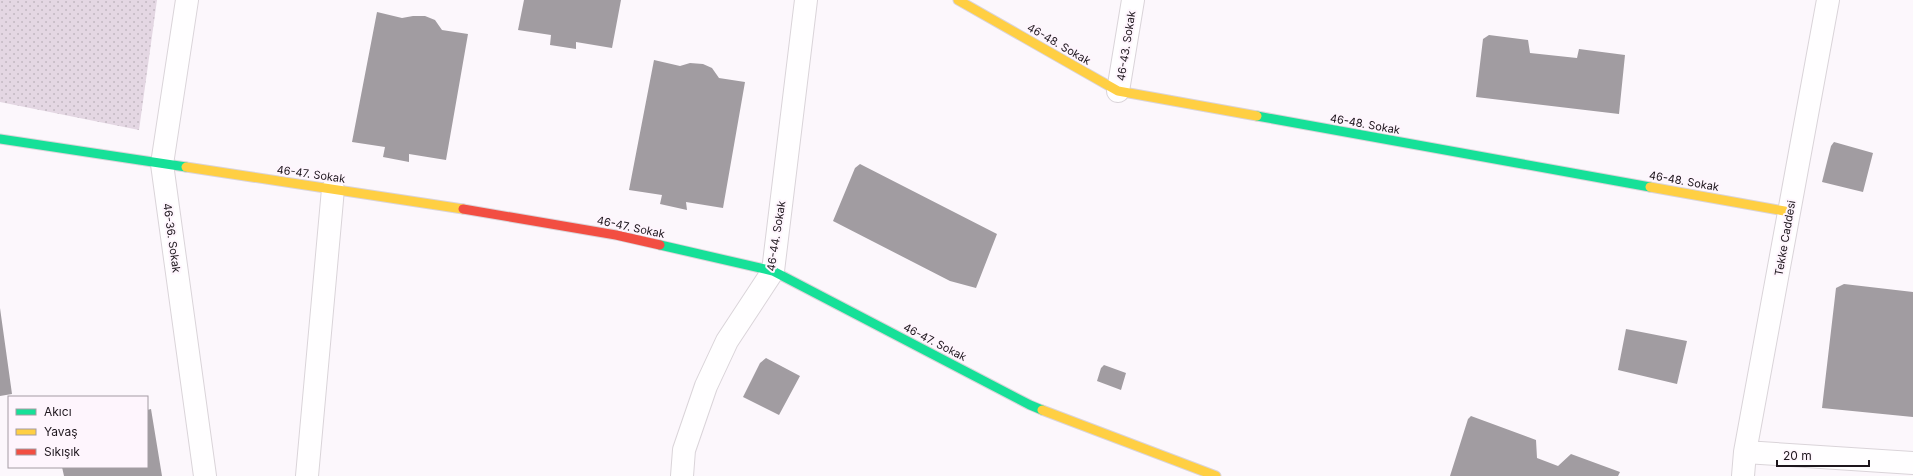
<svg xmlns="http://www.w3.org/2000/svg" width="1913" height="476" viewBox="0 0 1913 476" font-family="Inter,sans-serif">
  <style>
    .park { fill: url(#park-dots) }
    .building { fill: #a19ca1 }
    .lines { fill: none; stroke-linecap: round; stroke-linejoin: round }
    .street-casing { stroke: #dad4d9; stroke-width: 24 }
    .fast-casing { stroke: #dad4d9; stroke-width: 11 }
    .slow-casing { stroke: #dad4d9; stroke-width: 11 }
    .jam-casing { stroke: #dad4d9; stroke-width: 11 }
    .street { stroke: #fffeff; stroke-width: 22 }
    .fast { stroke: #16e098; stroke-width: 9 }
    .slow { stroke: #ffcf43; stroke-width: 9 }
    .jam { stroke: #f24e42; stroke-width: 9 }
    .labels { text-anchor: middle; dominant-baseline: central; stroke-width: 4; stroke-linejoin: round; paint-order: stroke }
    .street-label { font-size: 11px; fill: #1e161d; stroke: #fef5fd }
  </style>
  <defs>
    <pattern id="park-dots" width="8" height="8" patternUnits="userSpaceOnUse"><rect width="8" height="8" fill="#e4d7e3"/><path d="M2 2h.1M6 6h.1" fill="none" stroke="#c3b8c2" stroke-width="1.8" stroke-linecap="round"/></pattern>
  </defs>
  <rect width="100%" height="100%" fill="#fcf7fc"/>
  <!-- park -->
  <path class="park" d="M0 0H157L139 130 0 102Z"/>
  <!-- building -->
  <path class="building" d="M524 0H621L612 48 576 42V49L550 45 551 35 518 30Z
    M377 12 402 18 413 16H425L435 20 442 30 468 34 446 160 409 154V162L383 157 385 147 352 142Z
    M1489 35 1528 40 1530 53 1577 58 1579 49 1625 55 1619 114 1476 97 1483 39Z
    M654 60 680 66 690 63 703 64 712 68 719 78 745 82 723 208 686 202 687 210 660 204 662 195 629 190Z
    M1834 142 1873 153 1863 192 1822 182 1831 146Z
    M860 164 997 234 976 288 950 281 833 221 855 168Z
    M1844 284 1913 292V417L1822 408 1836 288Z
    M0 308 12 394 0 396Z
    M1626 329 1687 341 1677 384 1618 370Z
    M766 358 800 376 779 415 743 397 760 363Z
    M1104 365 1126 373 1121 390 1097 381 1101 368Z
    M151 409 162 476H64L62 467H147V410Z
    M1471 416 1536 440 1537 458 1558 466 1571 454 1620 472 1618 476H1450L1468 419Z"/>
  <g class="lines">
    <defs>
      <path id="street" d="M187 0 162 164 205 476
        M1118 91 1133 0
        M1745 452 1913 463
        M307 476 333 189
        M682 476 684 450 706 386 727 341 773 271 806 0
        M1743 476 1745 452 1828 0"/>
      <path id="fast" d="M1257 116 1650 187
        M0 139 186 167
        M660 245 773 271 1030 405 1042 410"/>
      <path id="slow" d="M958 0 1118 91 1257 116
        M186 167 463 209
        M1650 187 1790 212
        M1042 410 1216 476"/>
      <path id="jam" d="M463 209 616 235 660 245"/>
    </defs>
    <!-- street casing -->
    <use href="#street" class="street-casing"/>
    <!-- fast casing -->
    <use href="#fast" class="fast-casing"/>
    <!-- slow casing -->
    <use href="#slow" class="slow-casing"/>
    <!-- jam casing -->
    <use href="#jam" class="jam-casing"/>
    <!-- street -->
    <use href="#street" class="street"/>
    <!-- fast -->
    <use href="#fast" class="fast"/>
    <!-- slow -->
    <use href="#slow" class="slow"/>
    <!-- jam -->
    <use href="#jam" class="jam"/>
  </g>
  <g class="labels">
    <!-- street labels -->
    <g class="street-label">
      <text transform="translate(1059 44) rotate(30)">46-48. Sokak</text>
      <text transform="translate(1126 46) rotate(-81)">46-43. Sokak</text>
      <text transform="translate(1365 124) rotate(10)">46-48. Sokak</text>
      <text transform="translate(311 174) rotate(8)">46-47. Sokak</text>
      <text transform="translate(1684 181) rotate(10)">46-48. Sokak</text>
      <text transform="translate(631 227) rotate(12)">46-47. Sokak</text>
      <text transform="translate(776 236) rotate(-81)">46-44. Sokak</text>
      <text transform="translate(172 238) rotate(82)">46-36. Sokak</text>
      <text transform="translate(1785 238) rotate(-80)">Tekke Caddesi</text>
      <text transform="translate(935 342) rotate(27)">46-47. Sokak</text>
    </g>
  </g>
  <!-- legend -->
  <rect x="8" y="396" width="140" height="72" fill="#fef5fd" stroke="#a49ca3"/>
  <rect x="16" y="409" width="20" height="6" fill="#16e098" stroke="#a49ca3"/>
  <text x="44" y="416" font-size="12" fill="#1e161d">Akıcı</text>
  <rect x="16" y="429" width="20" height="6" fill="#ffcf43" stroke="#a49ca3"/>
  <text x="44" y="436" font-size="12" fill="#1e161d">Yavaş</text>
  <rect x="16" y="449" width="20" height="6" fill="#f24e42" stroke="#a49ca3"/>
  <text x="44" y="456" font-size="12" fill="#1e161d">Sıkışık</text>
  <!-- scale -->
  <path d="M1777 460v6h92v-6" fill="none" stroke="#1e161d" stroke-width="2"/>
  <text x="1783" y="460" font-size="12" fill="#1e161d" stroke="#fef5fd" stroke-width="3" paint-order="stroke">20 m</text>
</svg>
